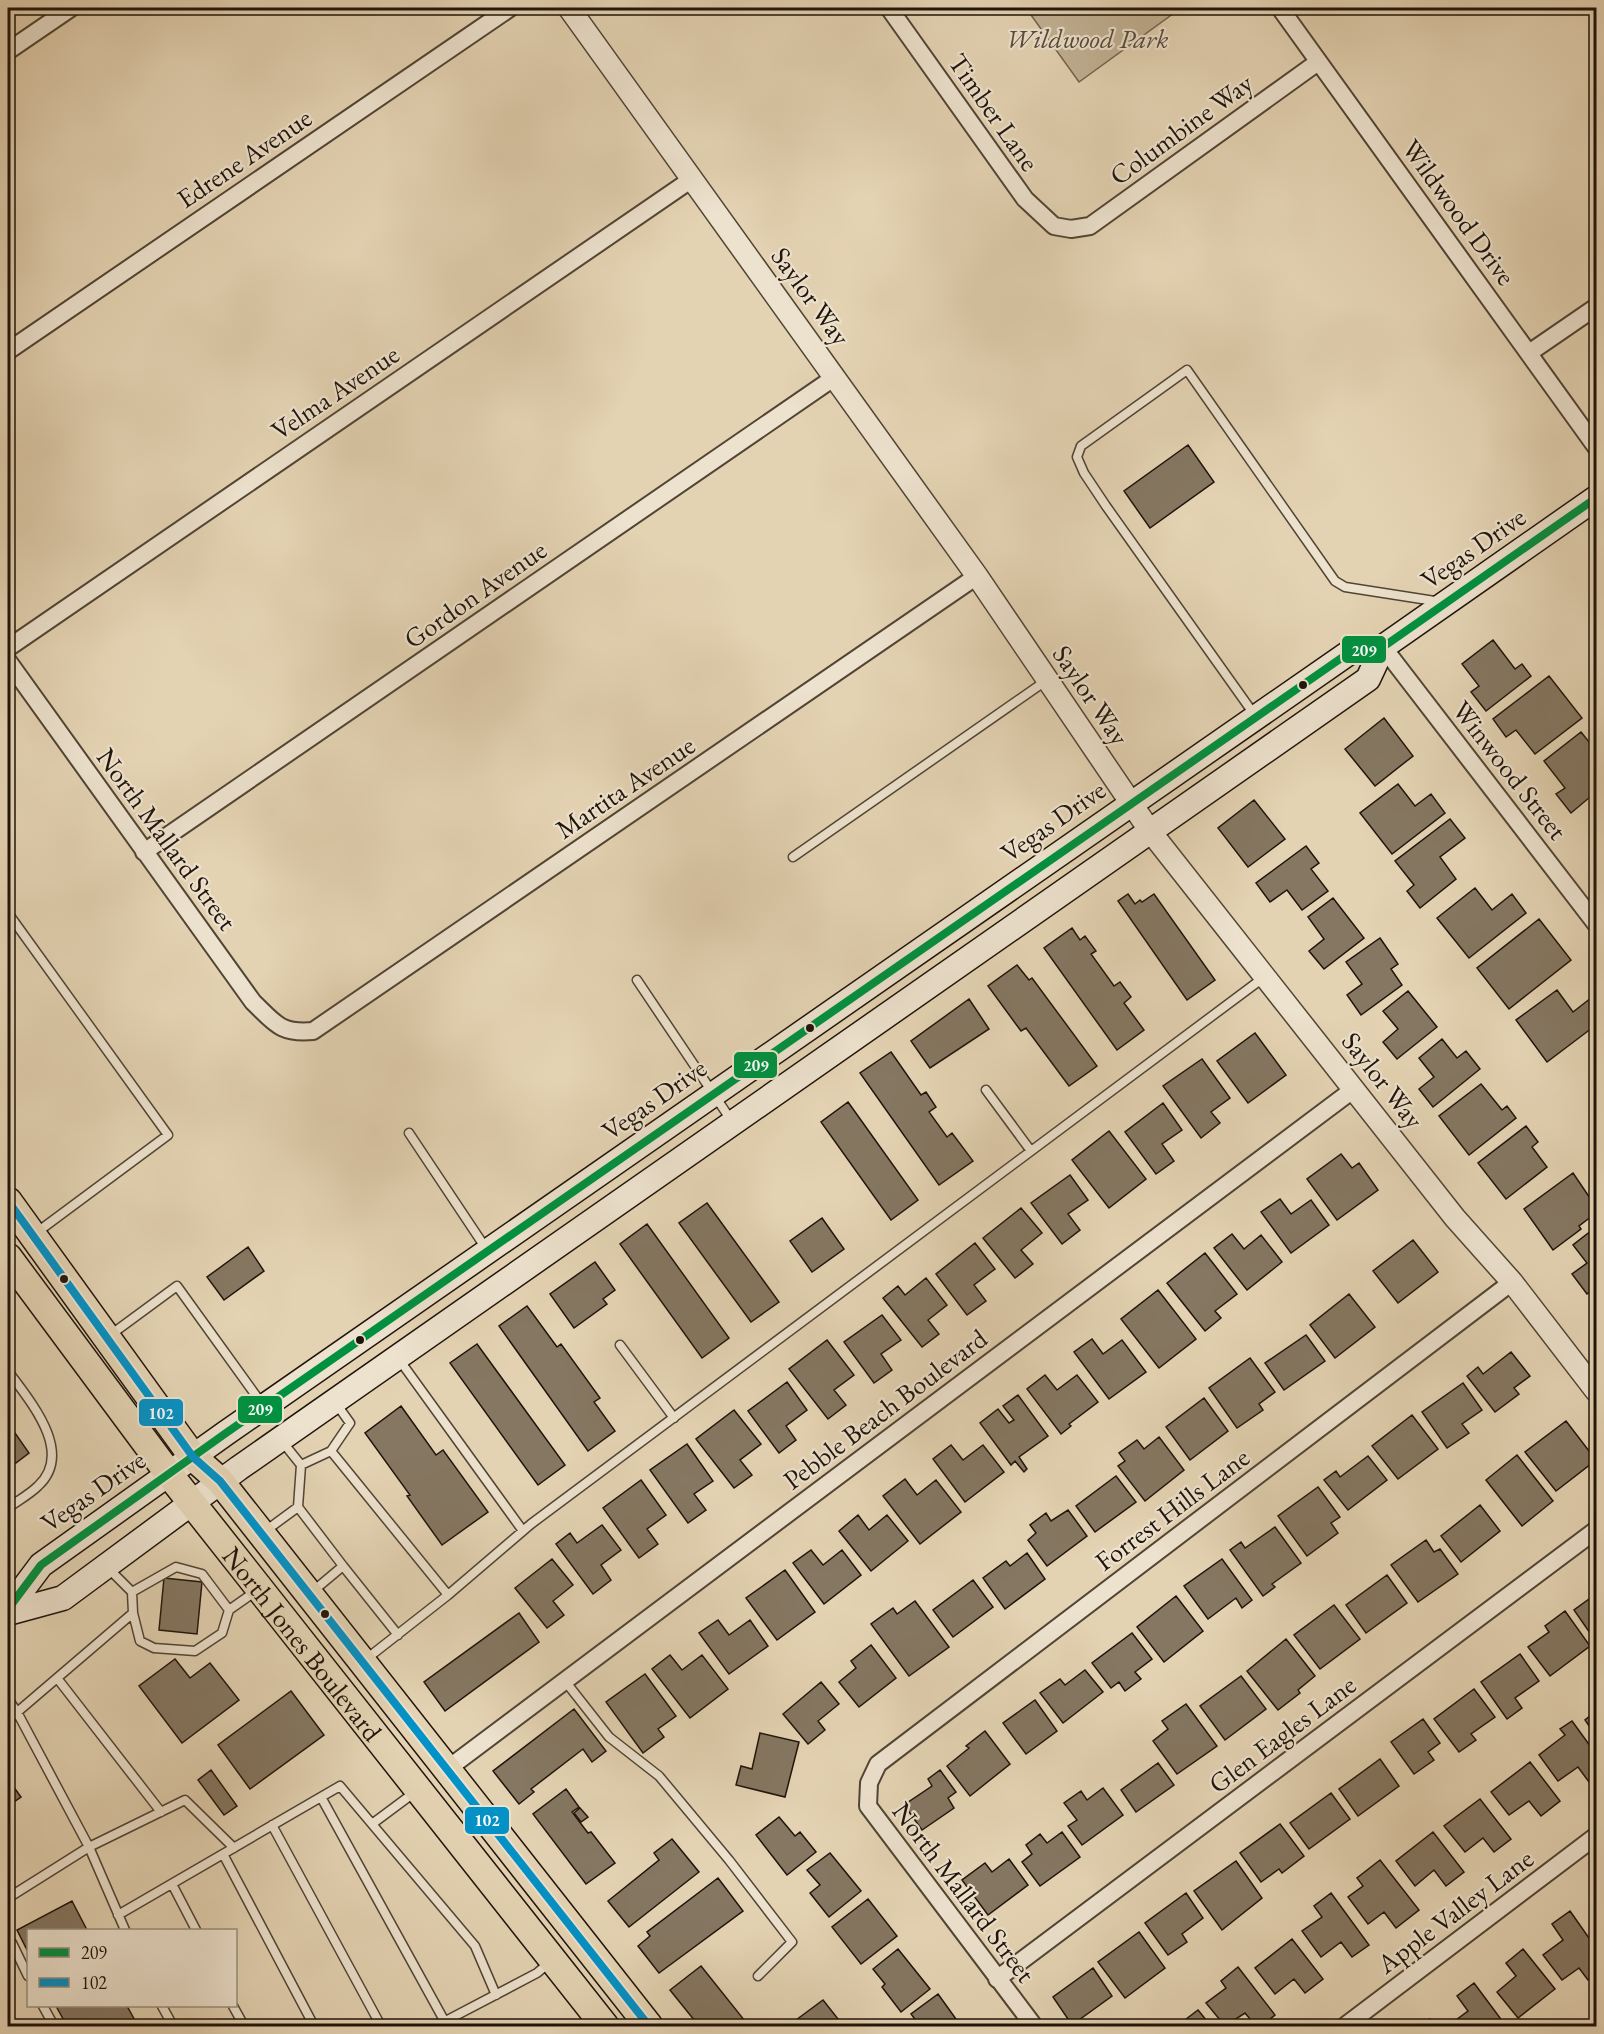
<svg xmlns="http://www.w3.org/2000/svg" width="1604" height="2034" viewBox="0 0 1604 2034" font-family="'EB Garamond',serif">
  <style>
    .green { fill: #c3b396; stroke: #716450; stroke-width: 1.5 }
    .building { fill: #857762; stroke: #1f140b; stroke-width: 1.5 }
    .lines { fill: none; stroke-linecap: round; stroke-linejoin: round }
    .service-casing { stroke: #504435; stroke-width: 11 }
    .minor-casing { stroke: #504435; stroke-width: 20 }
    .tertiary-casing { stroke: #504435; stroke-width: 24 }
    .secondary-casing { stroke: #1f140b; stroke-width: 27 }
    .primary-casing { stroke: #1f140b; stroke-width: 30 }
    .service { stroke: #ede2ce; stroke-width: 8 }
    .minor { stroke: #ede2ce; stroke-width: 16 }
    .tertiary { stroke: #ede2ce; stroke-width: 21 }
    .secondary { stroke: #ede2ce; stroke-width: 24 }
    .primary { stroke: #e4d3b3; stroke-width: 27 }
    .bus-1-casing { stroke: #ede2ce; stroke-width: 12 }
    .bus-2-casing { stroke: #ede2ce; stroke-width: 12 }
    .bus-1 { stroke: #009140; stroke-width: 8 }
    .bus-2 { stroke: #0392c7; stroke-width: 8 }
    .bus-dot { fill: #1f140b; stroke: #ede2ce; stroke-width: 2 }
    .labels { text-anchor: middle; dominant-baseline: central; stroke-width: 4.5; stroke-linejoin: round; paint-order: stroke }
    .park-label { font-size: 27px; font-style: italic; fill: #584c3c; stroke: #ede2ce }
    .street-label { font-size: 27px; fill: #1f140b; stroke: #ede2ce }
    .line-badge { stroke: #ede2ce; stroke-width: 2 }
    .badge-label { font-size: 16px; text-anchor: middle; font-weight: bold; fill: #fff }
  </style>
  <rect width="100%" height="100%" fill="#e4d3b3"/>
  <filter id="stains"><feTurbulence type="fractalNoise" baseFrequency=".00333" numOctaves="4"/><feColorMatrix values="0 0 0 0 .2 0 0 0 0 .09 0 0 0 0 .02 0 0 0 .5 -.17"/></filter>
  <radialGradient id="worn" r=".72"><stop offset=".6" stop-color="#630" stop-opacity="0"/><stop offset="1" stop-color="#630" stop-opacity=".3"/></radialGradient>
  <!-- green -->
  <path class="green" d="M1026 8H1181L1079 82Z"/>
  <!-- building -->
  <path class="building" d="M1188 445 1214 482 1150 528 1124 491Z
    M1493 640 1515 669 1522 664 1531 676 1486 711 1471 692 1479 686 1462 664Z
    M1549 676 1582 718 1535 754 1516 730 1506 737 1493 719Z
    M1384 718 1413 756 1375 786 1345 749Z
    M1581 732 1589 742 1596 736V792L1571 813 1556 794 1565 788 1544 761Z
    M1398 784 1415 806 1431 794 1445 813 1392 854 1360 813Z
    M1254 800 1285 839 1248 867 1218 828Z
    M1450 819 1465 838 1440 857 1456 879 1420 908 1407 891 1414 885 1395 861Z
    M1306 846 1319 863 1311 869 1328 891 1302 910 1287 890 1270 902 1256 883Z
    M1475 888 1492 910 1512 894 1526 913 1469 958 1437 918Z
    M1128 894 1135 904 1140 900 1142 902 1154 894 1215 980 1187 1000 1118 901Z
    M1333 898 1364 938 1324 969 1309 951 1324 939 1308 917Z
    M1539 919 1571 960 1509 1009 1477 968Z
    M1072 928 1080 940 1085 936 1096 951 1091 954 1114 986 1120 982 1131 997 1124 1003 1144 1030 1117 1050 1044 948Z
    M1380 938 1398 964 1391 969 1402 985 1361 1015 1347 995 1362 984 1346 962Z
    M1017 965 1029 980 1032 978 1097 1066 1069 1086 1026 1028 1021 1031 988 986Z
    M1557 990 1573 1012 1591 998 1596 1004V1025L1547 1062 1516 1020Z
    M1408 991 1437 1027 1397 1059 1383 1042 1398 1029 1383 1011Z
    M969 999 989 1029 930 1068 911 1041Z
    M1255 1033 1286 1075 1248 1103 1217 1061Z
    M1442 1039 1457 1058 1466 1051 1480 1069 1433 1107 1419 1089 1434 1077 1419 1058Z
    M891 1052 921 1095 926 1092 936 1107 929 1112 947 1137 952 1133 973 1161 939 1185 860 1073Z
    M1202 1059 1230 1098 1211 1112 1220 1123 1201 1138 1163 1086Z
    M1481 1084 1502 1110 1507 1106 1516 1118 1469 1155 1439 1116Z
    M848 1102 918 1200 891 1220 821 1122Z
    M1163 1103 1182 1130 1162 1144 1174 1161 1156 1174 1125 1132Z
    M1526 1126 1538 1142 1532 1147 1547 1167 1506 1199 1478 1163Z
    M1109 1131 1146 1179 1109 1208 1072 1160Z
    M1341 1154 1352 1168 1359 1163 1378 1190 1337 1220 1307 1179Z
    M1573 1173 1596 1207V1213L1579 1226 1581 1229 1553 1250 1524 1209Z
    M1070 1175 1088 1200 1068 1214 1080 1230 1062 1244 1031 1203Z
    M1280 1199 1291 1214 1311 1200 1329 1225 1291 1253 1261 1212Z
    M707 1203 779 1302 751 1322 679 1223Z
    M1021 1208 1042 1233 1021 1250 1033 1264 1015 1278 983 1238Z
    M822 1218 844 1249 812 1272 790 1241Z
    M647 1224 729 1338 702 1358 620 1244Z
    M1596 1227V1287L1587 1294 1572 1274 1587 1263 1573 1245Z
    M1232 1234 1244 1249 1261 1235 1282 1262 1247 1290 1214 1248Z
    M1413 1240 1438 1272 1398 1303 1373 1271Z
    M975 1243 995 1269 974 1285 986 1301 967 1315 936 1274Z
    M248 1247 264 1271 224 1300 207 1277Z
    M1205 1253 1237 1294 1215 1311 1221 1318 1205 1331 1167 1283Z
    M595 1262 615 1290 603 1299 607 1304 574 1328 550 1294Z
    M926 1278 947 1305 928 1320 939 1334 922 1347 883 1298 898 1286 905 1295Z
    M1158 1290 1196 1339 1159 1368 1121 1319Z
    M1349 1294 1375 1327 1335 1358 1310 1325Z
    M527 1306 557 1347 561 1344 600 1398 594 1402 615 1431 588 1451 499 1326Z
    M882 1315 901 1340 881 1354 892 1370 874 1383 844 1342Z
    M1306 1335 1325 1361 1284 1390 1265 1363Z
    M1092 1339 1103 1354 1122 1340 1146 1372 1109 1399 1074 1352Z
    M827 1340 854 1375 834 1390 846 1405 828 1419 789 1369Z
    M477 1344 565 1465 538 1485 450 1363Z
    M1511 1352 1530 1376 1514 1388 1519 1394 1495 1412 1467 1376 1478 1367 1483 1374Z
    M1250 1358 1275 1392 1259 1404 1263 1410 1237 1428 1209 1388Z
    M1045 1375 1057 1390 1077 1375 1098 1402 1069 1424 1071 1426 1061 1434 1027 1389Z
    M787 1382 807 1410 786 1426 796 1440 779 1453 748 1411Z
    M1463 1383 1482 1410 1462 1424 1469 1433 1447 1448 1422 1412Z
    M1018 1395 1048 1436 1019 1457 1027 1469 1024 1472 1015 1461 1011 1465 980 1423 998 1409 1009 1423 1014 1420 1003 1406Z
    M1204 1398 1228 1431 1190 1460 1166 1427Z
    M401 1406 436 1455 443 1450 488 1512 442 1545 407 1496 410 1495 365 1433Z
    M734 1410 761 1444 740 1460 752 1475 734 1488 696 1439Z
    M1412 1415 1438 1449 1398 1479 1372 1446Z
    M1566 1421 1596 1460 1556 1491 1525 1452Z
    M8 1423 29 1453 8 1469Z
    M1159 1437 1184 1470 1145 1501 1118 1466 1125 1461 1119 1453 1137 1440 1144 1449Z
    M687 1444 713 1481 694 1494 706 1510 688 1523 650 1470Z
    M951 1445 963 1460 983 1445 1004 1472 965 1502 933 1459Z
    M1517 1455 1553 1501 1522 1526 1486 1480Z
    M1368 1456 1387 1480 1348 1510 1324 1480 1336 1471 1340 1477Z
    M1116 1476 1136 1502 1095 1532 1076 1506Z
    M905 1479 917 1495 936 1480 961 1512 920 1544 883 1496Z
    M641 1480 666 1515 647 1529 658 1544 639 1558 603 1508Z
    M1318 1487 1340 1517 1331 1523 1338 1533 1307 1556 1278 1516Z
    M1480 1505 1500 1531 1461 1562 1441 1536Z
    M1068 1510 1087 1536 1047 1566 1028 1540 1036 1533 1030 1525 1046 1513 1051 1521Z
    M858 1515 869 1530 887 1515 908 1541 871 1571 839 1531Z
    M602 1525 621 1550 601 1565 611 1580 593 1594 556 1544 570 1533 577 1543Z
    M1275 1527 1301 1563 1272 1584 1275 1587 1263 1596 1230 1550 1241 1542 1245 1548Z
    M1426 1540 1434 1552 1440 1549 1458 1574 1418 1602 1391 1565Z
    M811 1550 823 1565 842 1550 861 1575 824 1604 793 1563Z
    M1027 1553 1045 1579 1005 1609 983 1578 1006 1561 1010 1566Z
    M552 1559 573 1585 553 1601 564 1615 547 1628 515 1588Z
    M1222 1559 1252 1600 1242 1608 1236 1598 1208 1619 1184 1586Z
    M785 1570 815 1612 777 1640 746 1598Z
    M1387 1575 1407 1603 1366 1633 1346 1605Z
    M164 1578 202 1582 197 1634 159 1630Z
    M973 1580 993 1607 953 1637 933 1610Z
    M1596 1594V1633L1592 1636 1574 1610Z
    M1176 1596 1203 1631 1164 1662 1137 1627Z
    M915 1601 949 1647 909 1676 871 1624 893 1608 897 1614Z
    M1334 1605 1360 1639 1320 1669 1294 1635Z
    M1565 1611 1590 1646 1550 1676 1528 1647 1549 1632 1545 1626Z
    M519 1613 539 1642 445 1711 424 1682Z
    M718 1620 729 1635 750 1620 768 1646 729 1674 699 1633Z
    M1132 1633 1152 1659 1135 1672 1141 1679 1125 1691 1119 1682 1111 1688 1092 1663Z
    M1286 1639 1315 1676 1298 1690 1300 1693 1278 1710 1247 1671Z
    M871 1645 896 1678 859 1707 839 1682 856 1668 851 1661Z
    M1520 1654 1539 1681 1515 1698 1522 1708 1507 1719 1481 1682Z
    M670 1655 682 1670 702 1655 728 1689 690 1718 652 1669Z
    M175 1659 190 1678 210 1663 239 1700 182 1743 139 1686Z
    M1085 1670 1103 1692 1063 1723 1040 1693 1060 1679 1065 1685Z
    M645 1674 676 1716 658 1729 664 1737 643 1753 606 1702Z
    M1241 1676 1266 1709 1225 1740 1200 1706Z
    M821 1682 839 1704 818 1721 825 1730 808 1744 783 1714Z
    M1474 1689 1495 1717 1471 1734 1476 1740 1459 1752 1434 1719Z
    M291 1691 324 1735 250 1789 218 1745Z
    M1035 1700 1057 1731 1026 1754 1003 1723Z
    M1186 1704 1217 1746 1177 1774 1153 1741 1168 1729 1162 1721Z
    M574 1709 606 1751 592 1762 583 1749 531 1789 534 1792 519 1804 493 1771Z
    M1596 1711V1736L1585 1720Z
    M1423 1719 1440 1743 1428 1752 1434 1760 1414 1774 1391 1742Z
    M1572 1721 1596 1754V1776L1589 1782 1578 1767 1558 1781 1539 1755 1565 1735 1560 1729Z
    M985 1731 1010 1764 970 1796 947 1766 969 1748 966 1746Z
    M760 1733 799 1742 785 1797 736 1785 741 1766 752 1769Z
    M1380 1759 1399 1786 1358 1816 1339 1789Z
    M1530 1762 1560 1801 1541 1816 1529 1801 1509 1815 1491 1792Z
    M1158 1763 1174 1785 1136 1812 1121 1790Z
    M211 1770 237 1806 224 1815 198 1780Z
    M940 1770 956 1792 948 1798 954 1808 922 1830 904 1805 932 1786 928 1779Z
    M8 1779 21 1797 8 1806Z
    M1103 1788 1123 1815 1082 1845 1068 1826 1077 1820 1064 1803 1081 1791 1087 1800Z
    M566 1789 579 1807 572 1812 588 1833 591 1832 615 1863 586 1884 533 1814Z
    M1331 1793 1350 1819 1309 1849 1290 1823Z
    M1480 1799 1511 1839 1494 1852 1483 1838 1465 1852 1444 1826Z
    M580 1808 588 1817 581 1822 574 1813Z
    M779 1817 795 1836 800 1832 816 1852 787 1875 756 1835Z
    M1280 1824 1304 1856 1282 1873 1279 1869 1261 1882 1240 1853Z
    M1062 1832 1080 1857 1040 1886 1022 1862 1032 1854 1026 1845 1040 1834 1047 1843Z
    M1433 1832 1464 1872 1446 1886 1434 1870 1415 1886 1396 1861Z
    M672 1839 699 1872 629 1927 608 1901 659 1860 654 1853Z
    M830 1853 861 1891 829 1917 810 1893 820 1885 807 1870Z
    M1009 1859 1028 1885 988 1915 962 1880 985 1863 992 1872Z
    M1380 1860 1419 1910 1396 1928 1384 1912 1368 1924 1348 1897 1363 1886 1357 1878Z
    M1236 1861 1262 1898 1222 1930 1194 1891Z
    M718 1878 743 1911 659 1973 638 1946 650 1936 647 1932Z
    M1186 1893 1203 1918 1182 1934 1187 1942 1168 1955 1145 1923Z
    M1331 1893 1369 1945 1352 1957 1341 1942 1321 1957 1302 1931 1322 1917 1314 1906Z
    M868 1899 897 1936 861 1964 832 1927Z
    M72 1901 87 1930H28V1952L17 1930Z
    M1570 1911 1596 1948V1974L1588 1980 1579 1968 1562 1980 1543 1955 1563 1940 1552 1924Z
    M1139 1932 1165 1968 1125 1998 1098 1962Z
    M1292 1939 1323 1979 1305 1993 1294 1979 1275 1994 1255 1968Z
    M898 1949 930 1989 901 2012 882 1987 885 1984 873 1969Z
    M1523 1949 1555 1989 1518 2018 1497 1992 1516 1976 1506 1963Z
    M701 1966 745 2021 738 2026H699L670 1990Z
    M1238 1967 1275 2015 1261 2026H1256L1245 2013 1225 2026 1206 2003 1226 1988 1221 1981Z
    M1093 1968 1112 1996 1072 2025 1053 1997Z
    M1474 1983 1506 2026H1450L1449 2025 1468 2011 1457 1996Z
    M938 1994 961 2026H920L911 2014Z
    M823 2000 842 2024 839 2026H788Z
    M56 2006H127L138 2026H67Z
    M1198 2010 1211 2026H1177Z
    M1430 2019 1436 2026H1419Z"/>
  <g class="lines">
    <defs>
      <path id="service" d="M1256 717 1106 506 1084 473 1077 457 1081 446 1187 370 1335 581 1345 587 1441 602
        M793 857 1047 680
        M8 913 168 1135 36 1233
        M637 980 731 1120
        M986 1090 1031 1151
        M409 1133 487 1250
        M109 1336 177 1286 262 1404
        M620 1345 674 1418
        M398 1358 523 1531
        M8 1371C29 1400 75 1452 38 1486 29 1495 17 1501 8 1508
        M281 1440 301 1465 298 1507 343 1566 312 1592
        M331 1451 448 1595 365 1660
        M301 1465 331 1451 350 1423 335 1402
        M264 1532 298 1507
        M343 1566 398 1635
        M132 1592 176 1567 202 1574 229 1610 256 1591
        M448 1595 531 1524 1263 978
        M133 1613 140 1641 154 1648 195 1651 222 1633 229 1610
        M57 1678 161 1812
        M565 1681 609 1737 659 1776 729 1860 792 1942 758 1976
        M8 1699 17 1712 89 1847 125 1930
        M8 1720 133 1613 132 1592 107 1567
        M321 1797 445 2022
        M372 1824 475 1946 496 1995
        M272 1825 381 2026
        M223 1854 314 2026
        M172 1884 196 1930
        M8 1898 89 1847 185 1800 234 1848
        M118 1915 340 1786 372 1824 415 1792
        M8 1939 12 1943 28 1976
        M43 2006 54 2026
        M162 2006 173 2026
        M233 2006 244 2026
        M454 2017 460 2026
        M436 2026 537 1973 550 1962"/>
      <path id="minor" d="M889 8 1025 199 1054 226 1071 229 1090 226 1318 62
        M1280 8 1596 447
        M8 51 71 8
        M8 351 510 8
        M1529 353 1596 307
        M1383 647 1596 924
        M8 648 692 179
        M8 661 253 1002C275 1023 280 1034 313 1031L977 576
        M144 852 835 377
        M446 1770 1354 1089
        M997 1979 1596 1530
        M1034 2026 868 1806 869 1783 878 1764 1512 1282
        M1345 2026 1596 1836"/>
      <path id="tertiary" d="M569 8 977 576 1150 831 1455 1218 1512 1282 1596 1391"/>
      <path id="secondary" d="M8 1609 41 1565 226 1433 1350 652 1383 647 1596 498
        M8 1613 63 1598 239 1468 1368 679 1383 647"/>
      <g id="primary">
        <path d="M8 1201 193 1457 220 1481 649 2026"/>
        <path id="s1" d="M8 1257 169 1474 605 2026"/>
      </g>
    </defs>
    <!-- service casing -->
    <use href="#service" class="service-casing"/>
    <!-- minor casing -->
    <use href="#minor" class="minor-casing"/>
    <!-- tertiary casing -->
    <use href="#tertiary" class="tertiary-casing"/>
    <!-- secondary casing -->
    <use href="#secondary" class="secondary-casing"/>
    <!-- primary casing -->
    <use href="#primary" class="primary-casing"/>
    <!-- service -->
    <use href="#service" class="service"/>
    <!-- minor -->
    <use href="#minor" class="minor"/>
    <!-- tertiary -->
    <use href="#tertiary" class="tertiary"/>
    <!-- secondary -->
    <use href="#secondary" class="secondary"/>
    <!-- primary -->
    <use href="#primary" class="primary"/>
    <defs>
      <path id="bus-1" d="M8 1609 41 1565 226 1433 1350 652 1383 647 1596 498"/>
      <path id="bus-2" d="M8 1201 193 1457 220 1481 649 2026"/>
    </defs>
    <!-- bus-1 casing -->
    <use href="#bus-1" class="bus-1-casing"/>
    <!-- bus-2 casing -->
    <use href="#bus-2" class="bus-2-casing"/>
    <!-- bus-1 -->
    <use href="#bus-1" class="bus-1"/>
    <!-- bus-2 -->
    <use href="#bus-2" class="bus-2"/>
  </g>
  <!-- markers -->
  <g class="bus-dot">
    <circle cx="1303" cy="685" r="5"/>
    <circle cx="810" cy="1028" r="5"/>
    <circle cx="64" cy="1279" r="5"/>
    <circle cx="360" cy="1340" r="5"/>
    <circle cx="325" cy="1614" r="5"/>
  </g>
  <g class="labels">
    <!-- park labels -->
    <g class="park-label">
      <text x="1087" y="38">Wildwood Park</text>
    </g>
    <!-- street labels -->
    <g class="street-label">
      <text transform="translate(994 112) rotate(55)">Timber Lane</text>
      <text transform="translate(1181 129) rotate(-36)">Columbine Way</text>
      <text transform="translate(244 158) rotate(-34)">Edrene Avenue</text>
      <text transform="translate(1459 212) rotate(54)">Wildwood Drive</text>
      <text transform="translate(811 296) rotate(54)">Saylor Way</text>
      <text transform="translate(335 392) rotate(-34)">Velma Avenue</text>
      <text transform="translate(1473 548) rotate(-35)">Vegas Drive</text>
      <text transform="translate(475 594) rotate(-35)">Gordon Avenue</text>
      <text transform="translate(1091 695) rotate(56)">Saylor Way</text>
      <text transform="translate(1510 770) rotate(52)">Winwood Street</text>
      <text transform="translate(625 787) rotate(-34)">Martita Avenue</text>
      <text transform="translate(1053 821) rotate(-35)">Vegas Drive</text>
      <text transform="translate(167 839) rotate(54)">North Mallard Street</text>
      <text transform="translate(1383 1080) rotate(52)">Saylor Way</text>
      <text transform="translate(654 1099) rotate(-35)">Vegas Drive</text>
      <text transform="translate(885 1409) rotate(-37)">Pebble Beach Boulevard</text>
      <text transform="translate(93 1491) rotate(-35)">Vegas Drive</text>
      <text transform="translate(1172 1509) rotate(-37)">Forrest Hills Lane</text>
      <text stroke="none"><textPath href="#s1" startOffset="486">North Jones Boulevard</textPath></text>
      <text transform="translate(1282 1734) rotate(-37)">Glen Eagles Lane</text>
      <text transform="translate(964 1892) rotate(53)">North Mallard Street</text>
      <text transform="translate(1455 1911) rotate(-37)">Apple Valley Lane</text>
    </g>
  </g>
  <g class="line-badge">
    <rect x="1341" y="635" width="46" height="29" rx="6" fill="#009140"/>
    <rect x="733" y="1051" width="45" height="28" rx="6" fill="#009140"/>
    <rect x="237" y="1395" width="46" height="29" rx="6" fill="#009140"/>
    <rect x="138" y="1398" width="46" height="29" rx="6" fill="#0392c7"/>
    <rect x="464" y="1806" width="46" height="29" rx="6" fill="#0392c7"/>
  </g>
  <g class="badge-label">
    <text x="1364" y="656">209</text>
    <text x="756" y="1071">209</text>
    <text x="260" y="1415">209</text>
    <text x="161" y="1419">102</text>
    <text x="487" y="1826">102</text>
  </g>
  <!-- margin -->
  <rect width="1604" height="2034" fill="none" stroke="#e4d3b3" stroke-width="30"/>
  <rect x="9" y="9" width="1586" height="2016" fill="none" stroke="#1f140b" stroke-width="3"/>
  <rect x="15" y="15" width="1574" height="2004" fill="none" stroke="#1f140b" stroke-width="1.5"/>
  <!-- legend -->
  <rect x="27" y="1929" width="210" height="78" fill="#ede2ce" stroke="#9b9080" stroke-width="1.5"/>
  <rect x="39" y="1948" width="30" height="9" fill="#009140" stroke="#9b9080" stroke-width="1.5"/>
  <text x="81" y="1959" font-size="18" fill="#1f140b">209</text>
  <rect x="39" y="1978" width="30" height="9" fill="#0392c7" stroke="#9b9080" stroke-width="1.5"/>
  <text x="81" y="1989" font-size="18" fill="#1f140b">102</text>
  <rect width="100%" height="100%" filter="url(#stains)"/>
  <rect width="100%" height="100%" fill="url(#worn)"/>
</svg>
